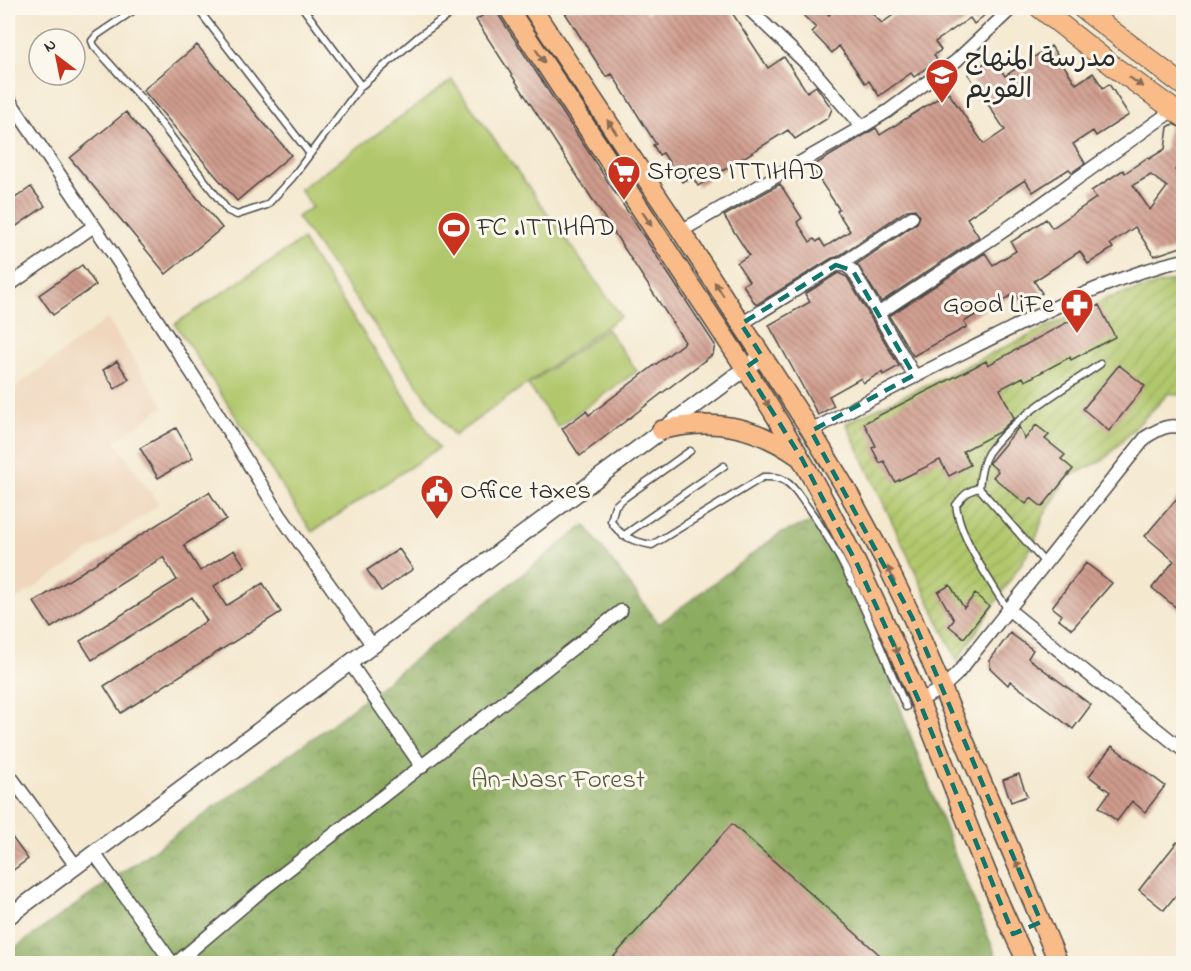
<svg xmlns="http://www.w3.org/2000/svg" width="1191" height="971" viewBox="0 0 1191 971" font-family="'Indie Flower','Playpen Sans Arabic',sans-serif">
  <style>
    .built { fill: #efd6bc }
    .forest { fill: url(#forest-crowns); stroke: #5c6c46; stroke-width: 1.5 }
    .garden { fill: url(#garden-furrows); stroke: #6e794c; stroke-width: 1.5 }
    .pitch { fill: #b1c76c; stroke: #6e794c; stroke-width: 1.5 }
    .building { fill: url(#building-back-hatch); fill-rule: evenodd }
    .lines { fill: none; stroke-linecap: round; stroke-linejoin: round }
    .service-casing { stroke: #494744; stroke-width: 9 }
    .minor-casing { stroke: #494744; stroke-width: 15 }
    .tertiary-casing { stroke: #494744; stroke-width: 18 }
    .primary-casing { stroke: #494744; stroke-width: 21 }
    .trunk-casing { stroke: #494744; stroke-width: 22 }
    .service { stroke: #fff; stroke-width: 6 }
    .minor { stroke: #fff; stroke-width: 12 }
    .tertiary { stroke: #fff; stroke-width: 15 }
    .primary { stroke: #f9bc89; stroke-width: 18 }
    .trunk { stroke: #f9bc89; stroke-width: 20 }
    .oneway { fill: #886c55 }
    .marked { fill: none; stroke: #0f766e; stroke-width: 4.5; stroke-dasharray: 12 8; stroke-linejoin: round }
    .labels { text-anchor: middle; dominant-baseline: central; stroke-width: 6; stroke-linejoin: round; paint-order: stroke }
    .poi-label { font-size: 27px; fill: #2b2b2b; stroke: #fbf7ec; text-anchor: start }
    .park-label { font-size: 27px; fill: #535a3e; stroke: #fbf7ec }
  </style>
  <defs>
    <pattern id="forest-crowns" width="20" height="18" patternUnits="userSpaceOnUse" patternTransform="scale(1.5)"><rect width="20" height="18" fill="#8cac60"/><path d="M2 6a3 3 0 1 1 6 0M12 15a3 3 0 1 1 6 0" fill="none" stroke="#738c4f"/></pattern>
    <pattern id="garden-furrows" width="10" height="10" patternUnits="userSpaceOnUse" patternTransform="scale(1.5)"><rect width="10" height="10" fill="#b1c76c"/><path d="M-1 1l2-2M0 10L10 0M9 11l2-2" fill="none" stroke="#98ab5e"/></pattern>
    <pattern id="building-back-hatch" width="6" height="6" patternUnits="userSpaceOnUse" patternTransform="scale(1.5)"><rect width="6" height="6" fill="#cf9b8d"/><path d="M-1 5l2 2M0 0l6 6M5-1l2 2" fill="none" stroke="#a87f73"/></pattern>
  </defs>
  <rect width="100%" height="100%" fill="#fbf7ec"/>
  <filter id="ink" filterUnits="userSpaceOnUse"><feTurbulence type="fractalNoise" baseFrequency=".0167" numOctaves="2"/><feDisplacementMap in="SourceGraphic" scale="12" xChannelSelector="R" yChannelSelector="G"/><feConvolveMatrix kernelMatrix="1 2 1 2 8 2 1 2 1" color-interpolation-filters="sRGB"/></filter>
  <filter id="wash" filterUnits="userSpaceOnUse"><feTurbulence type="fractalNoise" baseFrequency=".008" numOctaves="4" result="noise"/><feDisplacementMap in="SourceGraphic" scale="24" xChannelSelector="R" yChannelSelector="G"/><feGaussianBlur stdDeviation="1.35" result="paint"/><feColorMatrix in="noise" values="0 0 0 0 0 0 0 0 0 0 0 0 0 0 0 0 0 1.4 0 .05"/><feComposite in="paint" operator="in"/></filter>
  <g filter="url(#wash)">
    <rect width="100%" height="100%" fill="#f4e8cf"/>
    <!-- built -->
    <path class="built" d="M107 319 164 406 115 441 159 505 8 605V393Z"/>
    <!-- forest -->
    <path class="forest" d="M817 520 870 627 955 855 999 963 8 964V953L331 725 585 525 659 624 779 534Z"/>
    <!-- garden -->
    <path class="garden" d="M1183 278V396L1169 393 1104 460 1068 477 1044 515 1034 544 957 661 846 423 1108 298Z"/>
    <!-- pitch -->
    <path class="pitch" d="M452 80 621 316 454 436 297 217 312 207 300 189Z
      M302 240 439 448 312 532 175 324Z
      M607 329 637 371 558 427 528 385Z"/>
    <g id="blocks">
      <!-- building -->
      <path class="building" d="M494 8 715 345 713 354 580 456 562 429 586 411 589 415 685 342 476 20Z
        M562 8H643L647 13 655 8H713L717 14 729 8 768 68 784 57 807 92 816 86 832 109 828 118 795 139 788 130 698 186 692 176 682 182 663 153 659 155 653 145 656 144 612 74 606 77Z
        M796 8H821L829 15 835 8H866L882 23 903 8H993L974 24 970 18 935 42 941 50 934 55 937 60 914 77 911 73 879 96 869 81 865 83 839 46 832 53 812 32 816 28Z
        M197 45 291 155 237 201 143 90Z
        M1051 46 1076 84 1093 73 1103 88 1109 84 1129 115 1096 136 1093 131 1073 144 1085 163 1072 172 1069 169 1033 192 1025 180 967 218 979 237 881 302 857 264 917 223 920 216 915 209 907 210 837 257 832 258 756 305 743 285 749 281 737 263 749 255 724 216 780 184 802 218 797 222 810 242 814 239 817 242 820 239 825 247 850 231 837 211 839 209 811 167 876 128 880 135 948 92 984 144 1005 130 968 74 993 58 1005 76Z
        M126 112 222 228 166 274 70 158Z
        M1173 124 1184 129V158L1175 170 1184 177V246L1154 256 1135 227 1110 244 1113 248 1088 264 1080 251 1034 281 1042 293 1023 306 1015 293 993 307 991 305 964 322 967 327 913 356 889 316 985 253 993 265 1016 251 1011 242 1046 219 1052 228 1096 198 1091 191 1123 170 1125 173 1148 157 1149 159 1165 149 1168 127ZM1151 175 1167 187 1150 210 1133 185Z
        M31 187 45 206 8 232V203Z
        M82 265 96 285 53 315 39 295Z
        M838 273 847 277 899 366 883 375 882 372 863 383 861 378 829 396 834 406 818 415 769 325 810 302 805 294Z
        M1099 305 1115 337 1071 360 1070 357 1025 381 1023 377 1000 389 1014 418 999 432 963 451 970 465 949 476 940 460 895 482 884 461 880 463 872 448 876 446 864 423 986 361 988 365Z
        M117 361 129 379 115 389 103 370Z
        M1119 365 1145 386 1109 431 1083 409Z
        M1036 425 1049 435 1045 439 1065 455 1061 459 1073 469 1042 507 1031 498 1026 504 993 477 998 471 989 463 1019 427 1025 439Z
        M176 428 193 458 158 478 140 448Z
        M1184 490V614L1152 588 1174 561 1145 536Z
        M209 492 226 519 184 545 200 571 234 550 245 566 214 586 226 606 263 583 281 612 121 713 104 686 207 621 192 597 92 660 80 641 177 580 163 557 51 628 34 602Z
        M399 549 413 569 381 591 367 570Z
        M1086 563 1112 583 1072 629 1059 619 1062 615 1052 607Z
        M950 585 964 608 975 594 989 606 964 638 949 626 954 620 938 592Z
        M1010 633 1033 650 1028 658 1091 705 1073 729 1010 681 1008 685 990 668V660Z
        M1112 746 1165 786 1145 812 1132 801 1117 821 1099 807 1110 792 1089 776Z
        M1019 774 1027 796 1011 802 1003 780Z
        M732 824 889 963H608Z
        M8 832 28 859 8 874Z
        M1177 842 1184 847V885L1164 910 1139 890Z"/>
    </g>
  </g>
  <g filter="url(#ink)">
    <use href="#blocks" fill-opacity="0" stroke="#494744" stroke-width="1.5"/>
    <g class="lines">
      <defs>
        <path id="service" d="M137 8 97 35 92 41 94 46 146 104 228 211 237 215 267 205 292 178 361 86 418 37 458 8
          M197 8 310 154
          M303 8 361 86
          M690 451 624 498 615 506 611 521C620 537 635 542 652 545L763 477C770 477 778 476 785 481 794 486 800 497 806 505 851 565 876 639 906 707
          M979 488C980 476 982 463 988 453 1015 415 1063 390 1100 364
          M623 536 724 466
          M1008 610C990 581 960 538 956 505 963 496 968 490 979 488L1045 563"/>
        <path id="minor" d="M8 98 144 300 206 395 280 515 373 646
          M862 127 888 111 956 61 1012 8
          M681 231 862 127 812 69 748 8
          M840 265 912 217
          M8 286 94 226
          M879 313 1008 228 1173 110
          M741 324 836 265H845L853 271 914 375
          M811 431C871 398 932 368 994 337 1055 307 1116 275 1184 260
          M1009 610 1184 751
          M350 663 422 767
          M919 701 942 688 957 674 1146 437C1159 429 1169 423 1184 428
          M8 773 76 866
          M94 853 173 964
          M175 964 266 887 621 611"/>
        <path id="tertiary" d="M8 917 762 356"/>
        <path id="primary" d="M508 8C568 99 629 191 689 283 740 360 793 438 835 521 866 579 893 639 919 700 955 788 985 878 1028 964
          M532 8 681 231 811 431 848 492 884 559 912 617 1059 964
          M661 430C713 418 753 425 798 456"/>
        <path id="trunk" d="M1040 8 1117 69 1184 117
          M1082 8 1184 86"/>
      </defs>
      <!-- service casing -->
      <use href="#service" class="service-casing"/>
      <!-- minor casing -->
      <use href="#minor" class="minor-casing"/>
      <!-- tertiary casing -->
      <use href="#tertiary" class="tertiary-casing"/>
      <!-- primary casing -->
      <use href="#primary" class="primary-casing"/>
      <!-- trunk casing -->
      <use href="#trunk" class="trunk-casing"/>
      <!-- service -->
      <use href="#service" class="service"/>
      <!-- minor -->
      <use href="#minor" class="minor"/>
      <!-- tertiary -->
      <use href="#tertiary" class="tertiary"/>
      <!-- primary -->
      <use href="#primary" class="primary"/>
      <!-- trunk -->
      <use href="#trunk" class="trunk"/>
    </g>
    <!-- one-way arrows -->
    <defs><path id="oneway-solid" d="M-6-.8H1V-3.2L6.5 0L1 3.2V.8H-6Z" transform="scale(1.5)"/></defs>
    <g class="oneway">
      <use href="#oneway-solid" transform="translate(540 56) rotate(57)"/>
      <use href="#oneway-solid" transform="translate(1136 82) rotate(36)"/>
      <use href="#oneway-solid" transform="translate(612 127) rotate(-124)"/>
      <use href="#oneway-solid" transform="translate(647 219) rotate(57)"/>
      <use href="#oneway-solid" transform="translate(719 289) rotate(-123)"/>
      <use href="#oneway-solid" transform="translate(765 400) rotate(58)"/>
      <use href="#oneway-solid" transform="translate(891 574) rotate(-115)"/>
      <use href="#oneway-solid" transform="translate(895 647) rotate(66)"/>
      <use href="#oneway-solid" transform="translate(1019 868) rotate(-113)"/>
    </g>
  </g>
  <!-- marked area -->
  <path class="marked" d="M836 265 853 271 914 375 811 431 912 617 1041 922 1013 934 919 701 858 566 802 459 745 368 762 356 741 324Z"/>
  <!-- icons -->
  <defs>
    <symbol id="school-pin" viewBox="-11 -11 22 30"><path d="M0 17L-7.5 6A9.5 9.5 0 1 1 7.5 6Z" fill="#c8321e" stroke="#fbf7ec"/><path d="M0-5L7-2L0 1L-7-2ZM-4 1L0 2.5L4 1V4Q0 6-4 4Z" fill="#fff"/></symbol>
    <symbol id="supermarket-pin" viewBox="-11 -11 22 30"><path d="M0 17L-7.5 6A9.5 9.5 0 1 1 7.5 6Z" fill="#c8321e" stroke="#fbf7ec"/><path d="M-6-5.5h2.5l.6 2H6L4.5 2H-2.5L-4.4-4H-6ZM-1.5 3.2a1.3 1.3 0 1 0 .1 0ZM3 3.2a1.3 1.3 0 1 0 .1 0Z" fill="#fff"/></symbol>
    <symbol id="stadium-pin" viewBox="-11 -11 22 30"><path d="M0 17L-7.5 6A9.5 9.5 0 1 1 7.5 6Z" fill="#c8321e" stroke="#fbf7ec"/><path d="M0-5a6.5 5 0 1 0 0 10a6.5 5 0 1 0 0-10ZM-3.5-1.8h7v3.6h-7Z" fill="#fff"/></symbol>
    <symbol id="pharmacy-pin" viewBox="-11 -11 22 30"><path d="M0 17L-7.5 6A9.5 9.5 0 1 1 7.5 6Z" fill="#c8321e" stroke="#fbf7ec"/><path d="M-2-6h4v4h4v4h-4v4h-4v-4h-4v-4h4Z" fill="#fff"/></symbol>
    <symbol id="civic-pin" viewBox="-11 -11 22 30"><path d="M0 17L-7.5 6A9.5 9.5 0 1 1 7.5 6Z" fill="#c8321e" stroke="#fbf7ec"/><path d="M-.6-6.5H3V-4.5H.6V-3L4-1V1h2V6H-6V1h2V-1L-.6-3ZM-1.2 2.5V6h2.4V2.5Z" fill="#fff"/></symbol>
  </defs>
  <g fill-rule="evenodd">
    <use href="#school-pin" x="923" y="56" width="38" height="52"/>
    <use href="#supermarket-pin" x="605" y="153" width="38" height="52"/>
    <use href="#stadium-pin" x="435" y="209" width="38" height="52"/>
    <use href="#pharmacy-pin" x="1058" y="286" width="38" height="52"/>
    <use href="#civic-pin" x="418" y="472" width="38" height="52"/>
  </g>
  <g class="labels">
    <!-- poi labels -->
    <g class="poi-label">
      <text x="965" y="59">مدرسة المنهاج<tspan x="965" dy="31">القويم</tspan></text>
      <text x="647" y="172">Stores ITTIHAD</text>
      <text x="477" y="228">FC .ITTIHAD</text>
      <text x="1054" y="305" text-anchor="end">Good LiFe</text>
      <text x="460" y="491">Office taxes</text>
    </g>
    <!-- park labels -->
    <g class="park-label">
      <text x="558" y="780">An-Nasr Forest</text>
    </g>
  </g>
  <!-- margin -->
  <rect width="1191" height="971" fill="none" stroke="#fbf7ec" stroke-width="30"/>
  <!-- north arrow -->
  <g transform="translate(57 57) rotate(328)"><circle r="28" fill="#fbf7ec" stroke="#a8a59f" stroke-width="1.5"/>
  <path d="M0-4.5L10 22L0 15L-10 22Z" fill="#c8321e"/>
  <text y="-9" font-size="16" font-weight="bold" text-anchor="middle" fill="#2b2b2b">N</text>
  </g>
</svg>
